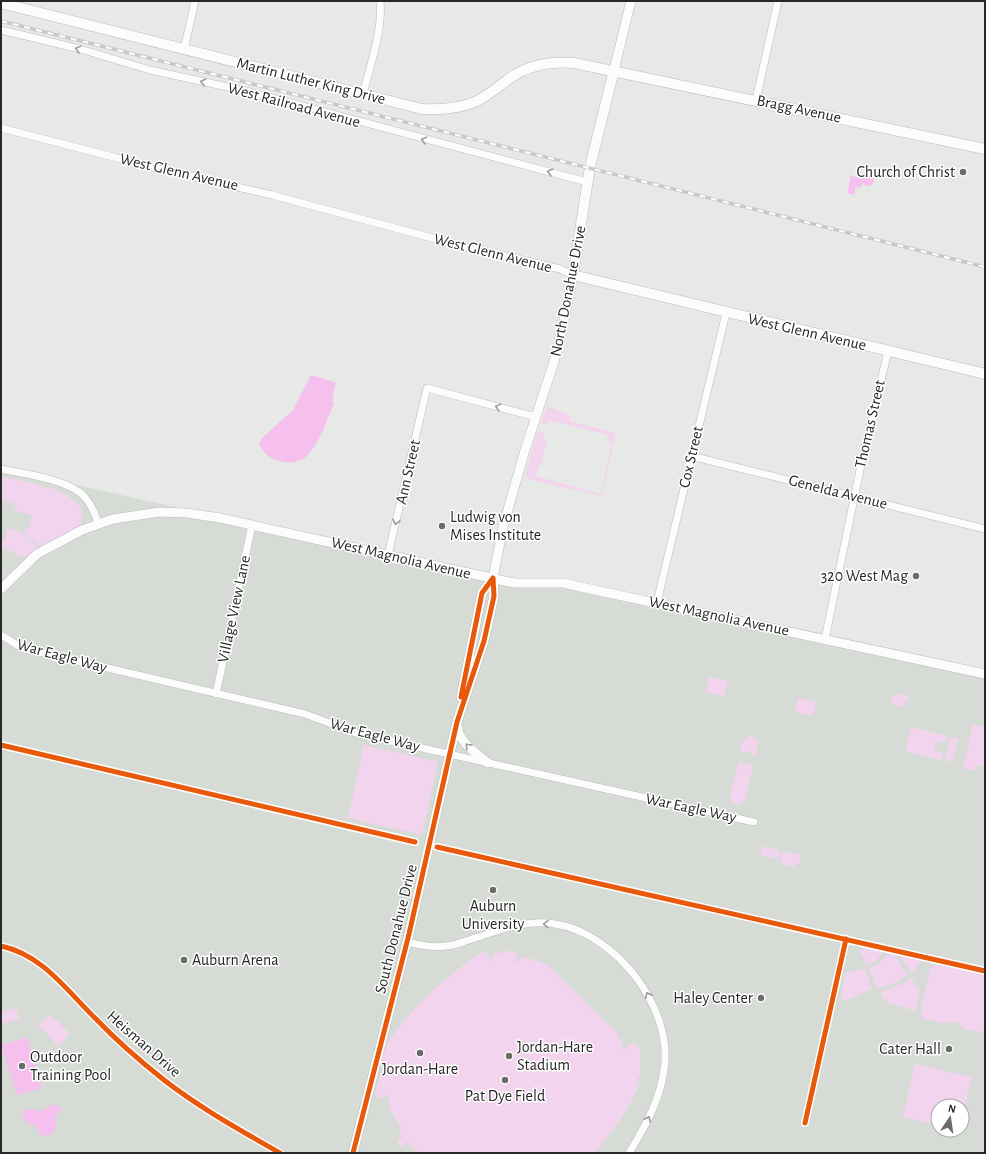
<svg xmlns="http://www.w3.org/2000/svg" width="986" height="1154" viewBox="0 0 986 1154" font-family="'Alegreya Sans',sans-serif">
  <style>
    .built { fill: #d6dbd5; fill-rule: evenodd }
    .green { fill: #f3d4ee }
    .water { fill: #f5c0ed }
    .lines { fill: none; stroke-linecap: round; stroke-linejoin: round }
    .minor-casing { stroke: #bbbcbb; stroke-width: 8 }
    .tertiary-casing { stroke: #bbbcbb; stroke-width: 10 }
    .secondary-casing { stroke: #bbbcbb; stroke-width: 11 }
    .minor { stroke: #fbfcfb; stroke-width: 7 }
    .tertiary { stroke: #fbfcfb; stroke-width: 9 }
    .secondary { stroke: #fbfcfb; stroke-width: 10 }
    .rail-casing { stroke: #c7c8c7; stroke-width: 3.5 }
    .rail { stroke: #fff; stroke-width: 2; stroke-dasharray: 6; stroke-linecap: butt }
    .cycleway-casing { stroke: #fff; stroke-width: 8 }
    .cycleway { stroke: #e8590c; stroke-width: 5 }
    .oneway { stroke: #9b9c9b }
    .poi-dot { fill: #6a6b6a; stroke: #fff; stroke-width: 1.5 }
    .labels { text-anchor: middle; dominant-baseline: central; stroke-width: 3; stroke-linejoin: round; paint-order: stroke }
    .street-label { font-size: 16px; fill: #262726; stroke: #fff }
    .poi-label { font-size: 16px; fill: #262726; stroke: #fff; text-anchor: end }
  </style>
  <rect width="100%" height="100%" fill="#e7e9e7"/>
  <!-- built -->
  <path class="built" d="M1 468 504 581 564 583 985 674V1153H1ZM938 1106H962V1130H938Z"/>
  <!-- green -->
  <path class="green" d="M547 406 571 416 570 421 616 433 602 496 531 480 525 475 537 432 542 431 545 433 543 440 547 441 541 466 539 465 536 476 601 494 612 442 607 441 608 435 548 420 546 425 542 424 541 422Z
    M1 476 40 485 44 488 47 487C60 491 79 499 83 514L81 520 82 524 41 547 23 532 30 525 32 515 15 511 16 506 13 505V503L1 500Z
    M7 528 20 531 39 548C15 566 24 554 1 547V540H5Z
    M709 677 728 681 724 696 706 692Z
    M898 694 908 696 907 702H904L903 707 895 705 889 698Z
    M798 698 816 702 813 716 795 712Z
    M973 724 985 727V767L976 765 974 771 963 768Z
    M913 728 947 736 946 743 939 741 934 745 935 751 943 753 942 760 907 752 906 750 911 729Z
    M750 736 755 738 758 742 756 755 751 754 749 750 745 753 740 751C742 744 742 739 750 736Z
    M950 737 958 738 952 762 945 760Z
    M364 745 438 762 422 835 348 818Z
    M738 762 753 765 745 800 739 804 733 803 730 797Z
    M762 846 780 850 777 859 760 855Z
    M781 852 802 854 799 864 795 863 794 867 780 863Z
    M866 947 881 950 882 953 877 960 869 964 866 963 858 949 865 950Z
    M485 950 492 963V957L494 954 513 950 516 952 517 959 515 963H519V957C530 957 539 961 549 966L613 1029 618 1034 624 1050 631 1044H636L640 1048V1076L635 1082 640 1083C629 1109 613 1132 594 1153H419L412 1146 410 1149 408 1147 411 1145 408 1142 402 1147 397 1142 402 1137 398 1131 401 1128 391 1111 388 1094 381 1099 377 1097 375 1094 381 1071 387 1068 375 1061C405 1014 438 981 485 950Z
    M890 952 895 954 900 965 908 975 888 986 877 988 869 969 878 964Z
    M904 955 921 959 920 963 913 972 910 971 901 958Z
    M945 964 985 973V1032L964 1029 957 1022H949L945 1024 925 1019 921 1016V1008L930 969 934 965 944 966Z
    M865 969 872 989 848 1000H840L846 972Z
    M911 978 920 992 915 1011 887 1002 881 995 882 991 900 985Z
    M16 1008 19 1019 1 1024V1012Z
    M50 1014 70 1034 58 1046 39 1026Z
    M915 1064 972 1077 962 1119V1106H938V1125L903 1117Z"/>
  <!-- water -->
  <path class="water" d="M867 174 873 177 874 181 872 185 866 186 863 183 861 187 857 188 856 186 854 195 847 193 851 176 862 178Z
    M311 375 335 382C336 390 330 397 334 404 321 430 314 474 276 460 268 457 261 451 259 443L262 438 293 410Z
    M27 1037 42 1088 17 1095 1 1045Z
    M51 1105H57L61 1108V1110L56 1116V1129L51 1135 41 1136 36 1126 26 1122 22 1115C26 1105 33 1111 42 1111Z"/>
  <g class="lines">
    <defs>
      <path id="minor" d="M1 30 80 49 150 70 246 91 587 182
        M184 50 195 1
        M363 94C370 65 383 31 380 1
        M756 100 778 1
        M1 128 160 169 272 195 451 243 560 269 573 275
        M691 456 985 529
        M1 469C24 474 67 479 84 496 91 504 95 513 98 523
        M388 555 427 388 536 417
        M657 602 726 313
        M1 635 22 648 305 714 359 734 754 822
        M825 639 861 465 888 351
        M216 694 252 525
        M407 942C420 945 433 948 446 946 454 946 462 942 469 940 497 931 525 919 555 924 616 933 674 1009 664 1070 660 1100 645 1127 629 1153
        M1 946C43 955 67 991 96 1019 117 1041 140 1061 164 1080 200 1108 240 1130 280 1153"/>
      <path id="tertiary" d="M614 70 631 1
        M1 589 37 554 82 530 113 519 159 512 187 513 220 518 514 583H564L581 587 985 674
        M461 697 482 593 493 578
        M457 725C459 743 475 752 488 763
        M353 1153 409 934 457 722 484 641 494 596 493 578 503 527 525 450 554 362 563 325 573 275"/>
      <path id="secondary" d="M1 3 422 109C441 110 459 109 477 101 489 95 499 86 510 78 529 65 551 61 574 63L985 149
        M614 70 590 167 573 275 985 374"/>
    </defs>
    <!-- minor casing -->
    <use href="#minor" class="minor-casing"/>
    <!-- tertiary casing -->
    <use href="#tertiary" class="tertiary-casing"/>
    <!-- secondary casing -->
    <use href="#secondary" class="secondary-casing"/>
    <!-- minor -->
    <use href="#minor" class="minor"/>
    <!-- tertiary -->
    <use href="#tertiary" class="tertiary"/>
    <!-- secondary -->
    <use href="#secondary" class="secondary"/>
    <defs>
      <path id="rail" d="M1 21 985 267"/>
    </defs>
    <!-- rail casing -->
    <use href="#rail" class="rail-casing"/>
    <!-- rail -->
    <use href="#rail" class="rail"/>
    <defs>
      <path id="cycleway" d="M461 697 482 593 493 578
        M1 745 415 842
        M437 847 985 971
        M1 946C43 955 67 991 96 1019 117 1041 140 1061 164 1080 200 1108 240 1130 280 1153
        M805 1123 846 939
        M353 1153 409 934 457 722 484 641 494 596 493 578"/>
    </defs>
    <!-- cycleway casing -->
    <use href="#cycleway" class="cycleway-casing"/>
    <!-- cycleway -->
    <use href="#cycleway" class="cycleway"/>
  </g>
  <!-- one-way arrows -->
  <defs><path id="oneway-chevron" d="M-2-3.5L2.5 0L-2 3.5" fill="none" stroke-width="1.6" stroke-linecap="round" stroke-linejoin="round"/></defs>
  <g class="oneway">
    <use href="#oneway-chevron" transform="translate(78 49) rotate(-165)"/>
    <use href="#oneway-chevron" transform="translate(203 82) rotate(-169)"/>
    <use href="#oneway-chevron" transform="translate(424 140) rotate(-165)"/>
    <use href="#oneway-chevron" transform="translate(550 172) rotate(-165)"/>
    <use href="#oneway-chevron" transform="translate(498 407) rotate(-165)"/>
    <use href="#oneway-chevron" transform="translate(396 522) rotate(103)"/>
    <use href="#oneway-chevron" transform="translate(468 746) rotate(-133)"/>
    <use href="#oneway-chevron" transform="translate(546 924) rotate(-179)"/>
    <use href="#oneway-chevron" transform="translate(648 995) rotate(-116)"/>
    <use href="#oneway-chevron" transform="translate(648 1119) rotate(-64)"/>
  </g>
  <!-- markers -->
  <g class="poi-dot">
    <circle cx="963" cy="172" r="4"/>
    <circle cx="442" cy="526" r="4"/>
    <circle cx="916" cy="576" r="4"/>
    <circle cx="493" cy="890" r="4"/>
    <circle cx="184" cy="960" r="4"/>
    <circle cx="761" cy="998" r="4"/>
    <circle cx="949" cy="1049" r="4"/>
    <circle cx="420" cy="1053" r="4"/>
    <circle cx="509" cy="1056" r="4"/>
    <circle cx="22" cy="1066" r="4"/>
    <circle cx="505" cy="1080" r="4"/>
  </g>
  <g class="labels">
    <!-- street labels -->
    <g class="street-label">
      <text transform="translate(311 81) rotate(14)">Martin Luther King Drive</text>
      <text transform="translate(294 105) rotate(15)">West Railroad Avenue</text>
      <text transform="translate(799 109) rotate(12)">Bragg Avenue</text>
      <text transform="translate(179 172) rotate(13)">West Glenn Avenue</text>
      <text transform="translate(493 253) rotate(14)">West Glenn Avenue</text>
      <text transform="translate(568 291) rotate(-79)">North Donahue Drive</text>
      <text transform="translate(807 332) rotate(13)">West Glenn Avenue</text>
      <text transform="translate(870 424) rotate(-77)">Thomas Street</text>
      <text transform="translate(691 457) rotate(-77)">Cox Street</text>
      <text transform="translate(408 472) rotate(-77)">Ann Street</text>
      <text transform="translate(838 492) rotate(14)">Genelda Avenue</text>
      <text transform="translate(401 558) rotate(13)">West Magnolia Avenue</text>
      <text transform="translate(234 609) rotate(-78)">Village View Lane</text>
      <text transform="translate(719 616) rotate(12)">West Magnolia Avenue</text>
      <text transform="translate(62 656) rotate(15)">War Eagle Way</text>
      <text transform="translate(375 735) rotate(15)">War Eagle Way</text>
      <text transform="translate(691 808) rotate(12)">War Eagle Way</text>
      <text transform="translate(396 929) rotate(-76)">South Donahue Drive</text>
      <text transform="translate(144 1044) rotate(41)">Heisman Drive</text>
    </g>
    <!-- poi labels -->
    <g class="poi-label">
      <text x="955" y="172">Church of Christ</text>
      <text x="450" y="517" text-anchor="start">Ludwig von<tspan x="450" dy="18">Mises Institute</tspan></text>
      <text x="908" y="576">320 West Mag</text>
      <text x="493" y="906" text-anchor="middle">Auburn<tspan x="493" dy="18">University</tspan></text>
      <text x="192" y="960" text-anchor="start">Auburn Arena</text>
      <text x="753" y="998">Haley Center</text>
      <text x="517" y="1047" text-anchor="start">Jordan-Hare<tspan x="517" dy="18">Stadium</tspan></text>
      <text x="941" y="1049">Cater Hall</text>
      <text x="30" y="1057" text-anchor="start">Outdoor<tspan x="30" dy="18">Training Pool</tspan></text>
      <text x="420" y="1069" text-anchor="middle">Jordan-Hare</text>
      <text x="505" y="1096" text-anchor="middle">Pat Dye Field</text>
    </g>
  </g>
  <!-- border -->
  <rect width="986" height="1154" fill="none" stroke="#262726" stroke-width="4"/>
  <!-- north arrow -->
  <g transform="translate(950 1118) rotate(13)"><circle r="19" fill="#ffffff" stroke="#a8a9a8"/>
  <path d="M0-3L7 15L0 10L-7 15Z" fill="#6a6b6a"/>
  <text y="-6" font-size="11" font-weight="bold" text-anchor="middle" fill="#262726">N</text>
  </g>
</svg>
